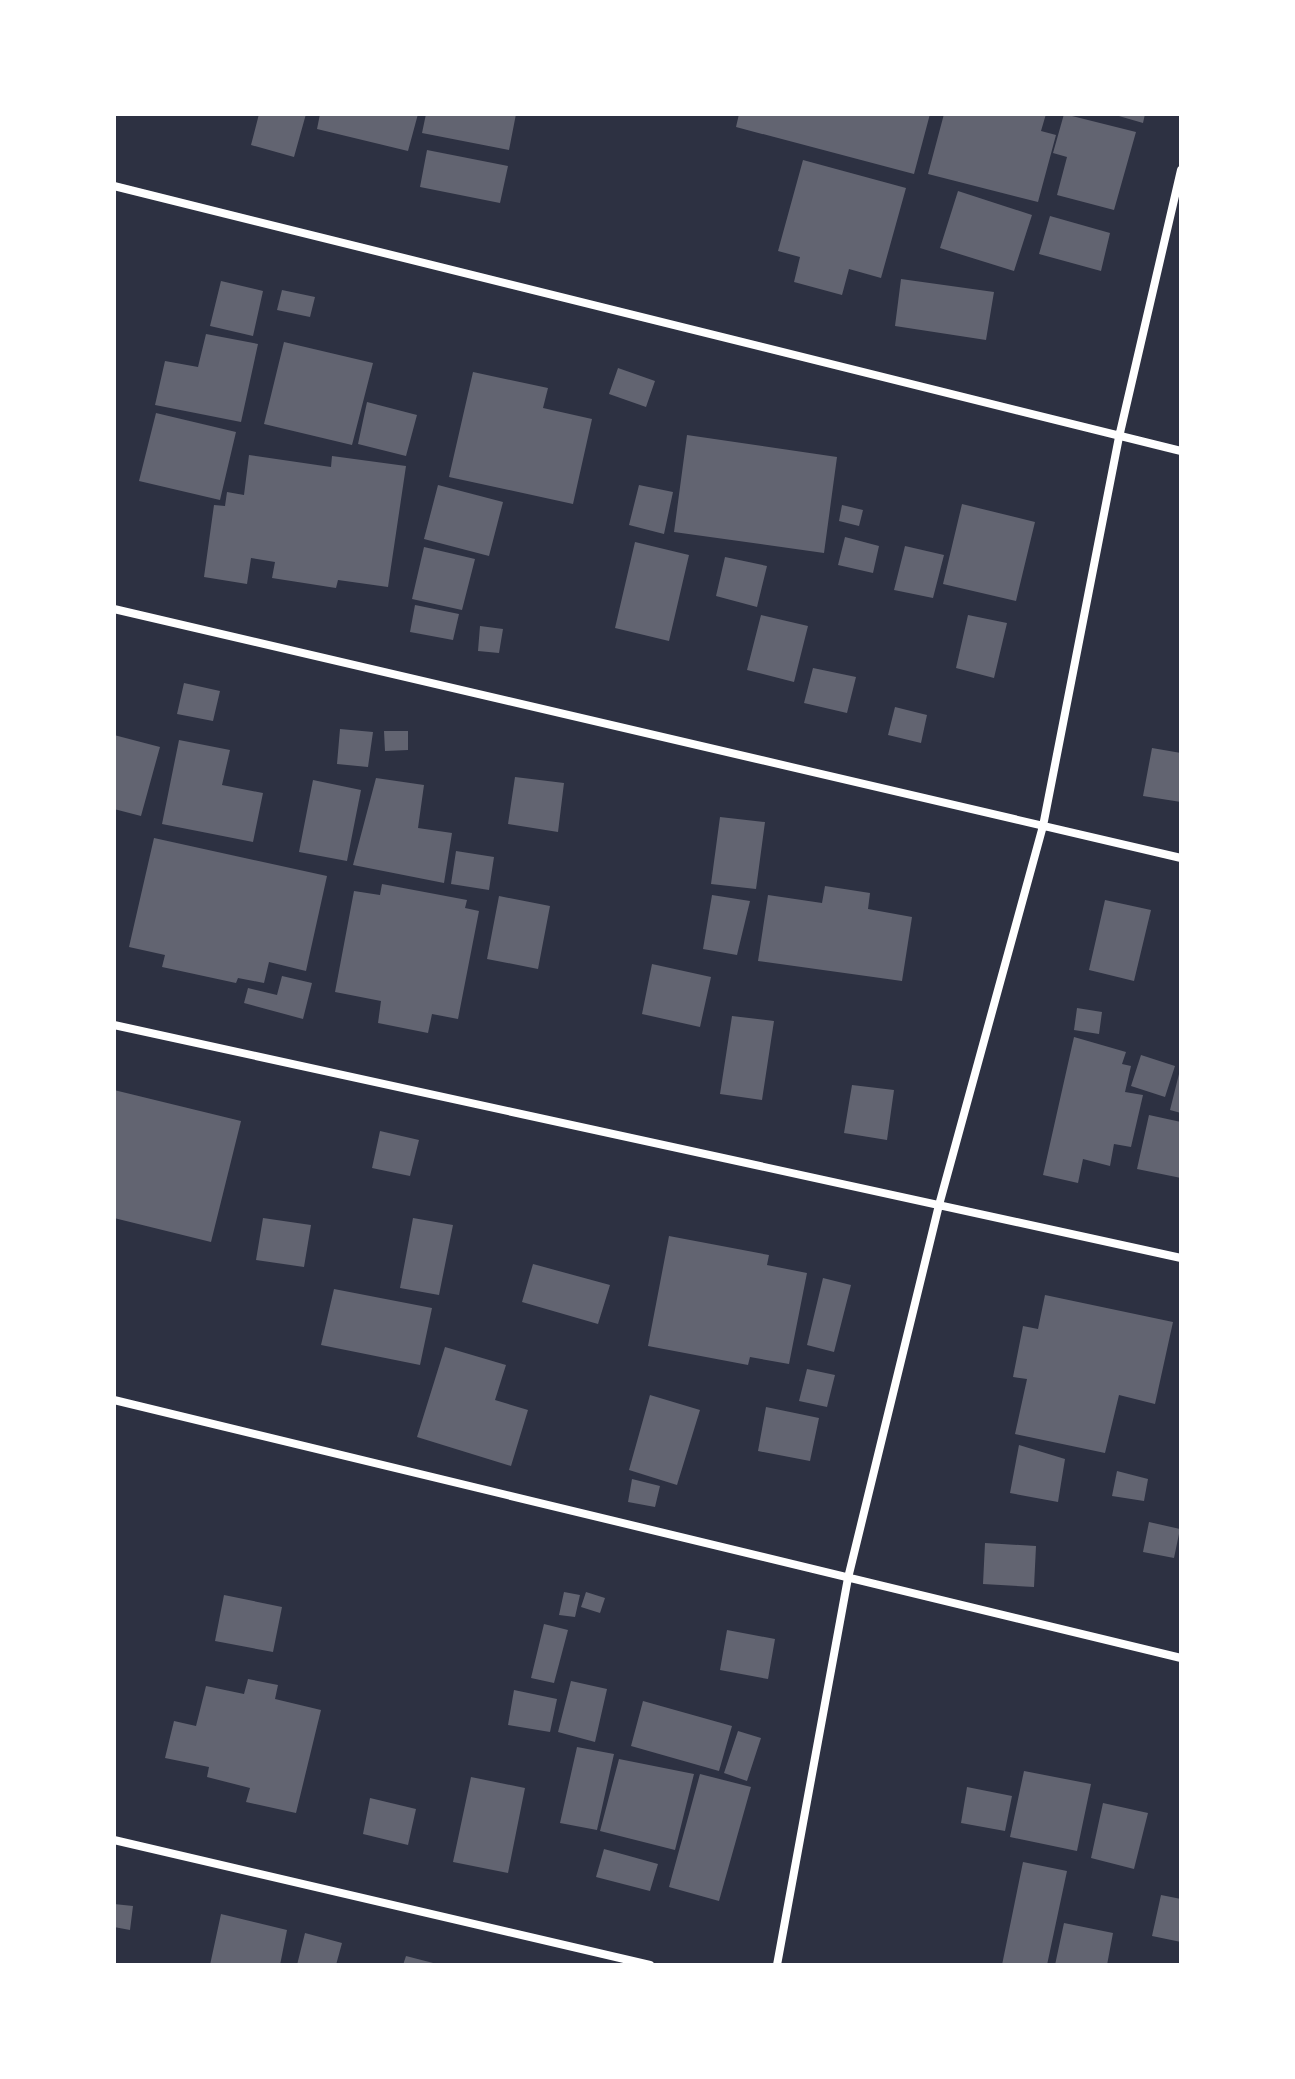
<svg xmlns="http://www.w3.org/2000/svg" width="1295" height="2079" viewBox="0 0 1295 2079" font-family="Literata,serif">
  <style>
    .building { fill: #626471 }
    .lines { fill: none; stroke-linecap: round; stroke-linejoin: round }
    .minor { stroke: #fff; stroke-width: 8 }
  </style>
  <rect width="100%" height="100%" fill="#2d3142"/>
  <!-- building -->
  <path class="building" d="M259 114H306L294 157 251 145Z
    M320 114H418L408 151 317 129Z
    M426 114H516L509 150 422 133Z
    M739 114H930L914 174 736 127Z
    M944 114H1046L1041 131 1056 135 1038 202 928 174Z
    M1064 114 1136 132 1114 210 1057 195 1067 157 1053 153Z
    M1112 114H1145L1143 123Z
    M427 150 508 166 500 203 420 187Z
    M803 160 906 188 881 278 849 269 842 295 794 282 800 257 778 251Z
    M958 191 1032 215 1014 271 940 248Z
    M1050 216 1110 233 1101 271 1039 254Z
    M901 279 994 292 986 340 895 326Z
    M221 281 263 291 253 336 210 326Z
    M282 290 315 297 310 317 277 310Z
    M206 334 258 344 241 422 155 405 165 361 198 367Z
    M284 342 373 363 352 445 264 424Z
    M618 368 655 381 646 407 609 394Z
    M473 372 548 388 543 408 592 419 573 504 449 477Z
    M367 402 417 415 406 456 358 444Z
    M156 413 236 432 220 500 139 481Z
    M687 435 837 457 824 553 674 532Z
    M249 455 331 467 332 456 406 466 388 587 338 580 336 588 272 578 275 562 251 558 247 584 204 577 214 505 225 506 227 492 244 495Z
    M438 485 503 502 489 556 424 539Z
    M639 485 673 492 664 534 629 525Z
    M962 504 1035 522 1016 601 943 584Z
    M842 505 863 510 859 526 839 521Z
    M845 537 879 546 873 573 838 565Z
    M635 542 689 555 669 641 615 628Z
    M905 546 944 555 933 598 894 590Z
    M424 547 475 559 462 610 412 599Z
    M725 557 767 566 757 607 716 596Z
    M415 605 459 614 453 640 410 632Z
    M761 615 808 626 794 682 747 670Z
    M968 615 1007 623 994 678 956 668Z
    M480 626 503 629 499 653 478 651Z
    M813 668 856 677 847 713 804 703Z
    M184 683 220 691 213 721 177 714Z
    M895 707 927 715 921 743 888 735Z
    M340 729 373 732 368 767 337 764Z
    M384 731H408V750L385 751Z
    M114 735 160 747 141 816 114 809Z
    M179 740 230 750 222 785 263 793 253 842 162 824Z
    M1152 748 1181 753V802L1143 796Z
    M515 777 564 783 558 832 508 824Z
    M376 778 424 785 418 828 452 833 444 883 353 865Z
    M313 780 361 790 347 861 299 852Z
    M720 817 765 822 756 889 711 884Z
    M154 838 327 876 306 971 269 962 264 983 238 978 236 983 162 967 165 955 129 947Z
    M456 851 494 857 489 890 451 884Z
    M382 884 467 900 465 908 479 911 458 1019 432 1014 428 1033 378 1023 381 1001 335 992 354 891 380 895Z
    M825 886 870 893 868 909 912 917 902 981 758 961 768 895 822 903Z
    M712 895 750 901 737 955 703 949Z
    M499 896 550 906 538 969 487 959Z
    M1105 900 1151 910 1134 981 1089 970Z
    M652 964 711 977 700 1027 642 1014Z
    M282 976 312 983 303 1019 244 1003 248 988 277 995Z
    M1077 1008 1102 1012 1099 1034 1074 1030Z
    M732 1016 774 1021 762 1100 720 1094Z
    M1074 1037 1126 1052 1122 1064 1131 1066 1125 1092 1143 1095 1131 1147 1114 1144 1110 1166 1083 1159 1078 1183 1043 1175Z
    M1141 1055 1175 1066 1165 1097 1131 1086Z
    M1180 1070H1181V1113L1170 1110Z
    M852 1085 894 1090 887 1140 844 1133Z
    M114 1090 241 1121 211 1242 114 1218Z
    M1149 1115 1181 1122V1178L1137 1169Z
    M380 1131 419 1140 410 1176 372 1168Z
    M263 1218 311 1225 304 1267 256 1260Z
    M413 1218 453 1225 439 1295 400 1288Z
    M669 1236 769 1255 767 1265 807 1273 789 1364 750 1357 748 1365 648 1346Z
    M533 1264 610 1285 598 1324 522 1302Z
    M823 1278 851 1285 834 1352 807 1345Z
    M334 1289 432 1308 420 1365 321 1345Z
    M1045 1295 1173 1322 1155 1404 1119 1395 1105 1453 1015 1434 1027 1379 1013 1377 1023 1326 1038 1329Z
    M445 1347 506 1365 495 1400 528 1410 511 1466 417 1437Z
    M807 1369 835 1375 827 1407 799 1401Z
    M650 1395 700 1410 677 1485 629 1470Z
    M766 1407 819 1418 810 1461 758 1451Z
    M1019 1445 1065 1459 1058 1502 1010 1493Z
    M1117 1471 1148 1479 1144 1501 1112 1496Z
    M632 1479 660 1486 655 1507 628 1502Z
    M1149 1522 1180 1529 1174 1558 1143 1552Z
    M985 1543 1036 1546 1034 1587 983 1584Z
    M564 1592 580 1595 575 1617 559 1615Z
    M586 1592 605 1598 600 1613 581 1607Z
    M224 1595 282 1607 273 1652 215 1641Z
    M544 1624 568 1630 554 1683 531 1678Z
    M727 1630 775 1639 768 1679 720 1670Z
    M248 1679 278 1685 275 1699 321 1710 296 1813 246 1802 250 1788 207 1777 209 1767 165 1758 174 1721 196 1726 206 1686 244 1694Z
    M571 1681 607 1689 595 1742 558 1732Z
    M514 1690 557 1699 550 1732 508 1725Z
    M643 1701 732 1726 719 1771 631 1746Z
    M738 1731 761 1738 747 1781 724 1773Z
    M577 1747 614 1754 597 1830 560 1823Z
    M619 1759 694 1774 675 1850 600 1831Z
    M1024 1771 1091 1784 1077 1851 1010 1837Z
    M700 1774 751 1787 719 1901 669 1887Z
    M471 1777 525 1788 508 1873 453 1862Z
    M967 1787 1012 1796 1005 1831 961 1823Z
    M370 1798 416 1809 408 1845 363 1834Z
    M1103 1803 1148 1813 1134 1869 1091 1858Z
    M604 1849 658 1864 650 1891 596 1877Z
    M1023 1862 1067 1871 1047 1965H1002Z
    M1161 1895 1181 1899V1942L1152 1936Z
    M114 1904 133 1906 130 1930 114 1927Z
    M221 1914 287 1930 280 1965H210Z
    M1064 1923 1113 1933 1107 1965H1055Z
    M305 1933 342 1943 336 1965H297Z
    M406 1956 437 1964V1965H403Z"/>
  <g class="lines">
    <!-- minor -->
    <path class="minor" d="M114 186 1181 451
      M114 609 1181 858
      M114 1025 1181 1258
      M114 1400 1181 1658
      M114 1840 650 1965
      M777 1965 848 1578 939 1205 1043 826 1119 437 1181 170"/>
  </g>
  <!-- border -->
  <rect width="1295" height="2079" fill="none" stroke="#ffffff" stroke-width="232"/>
</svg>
